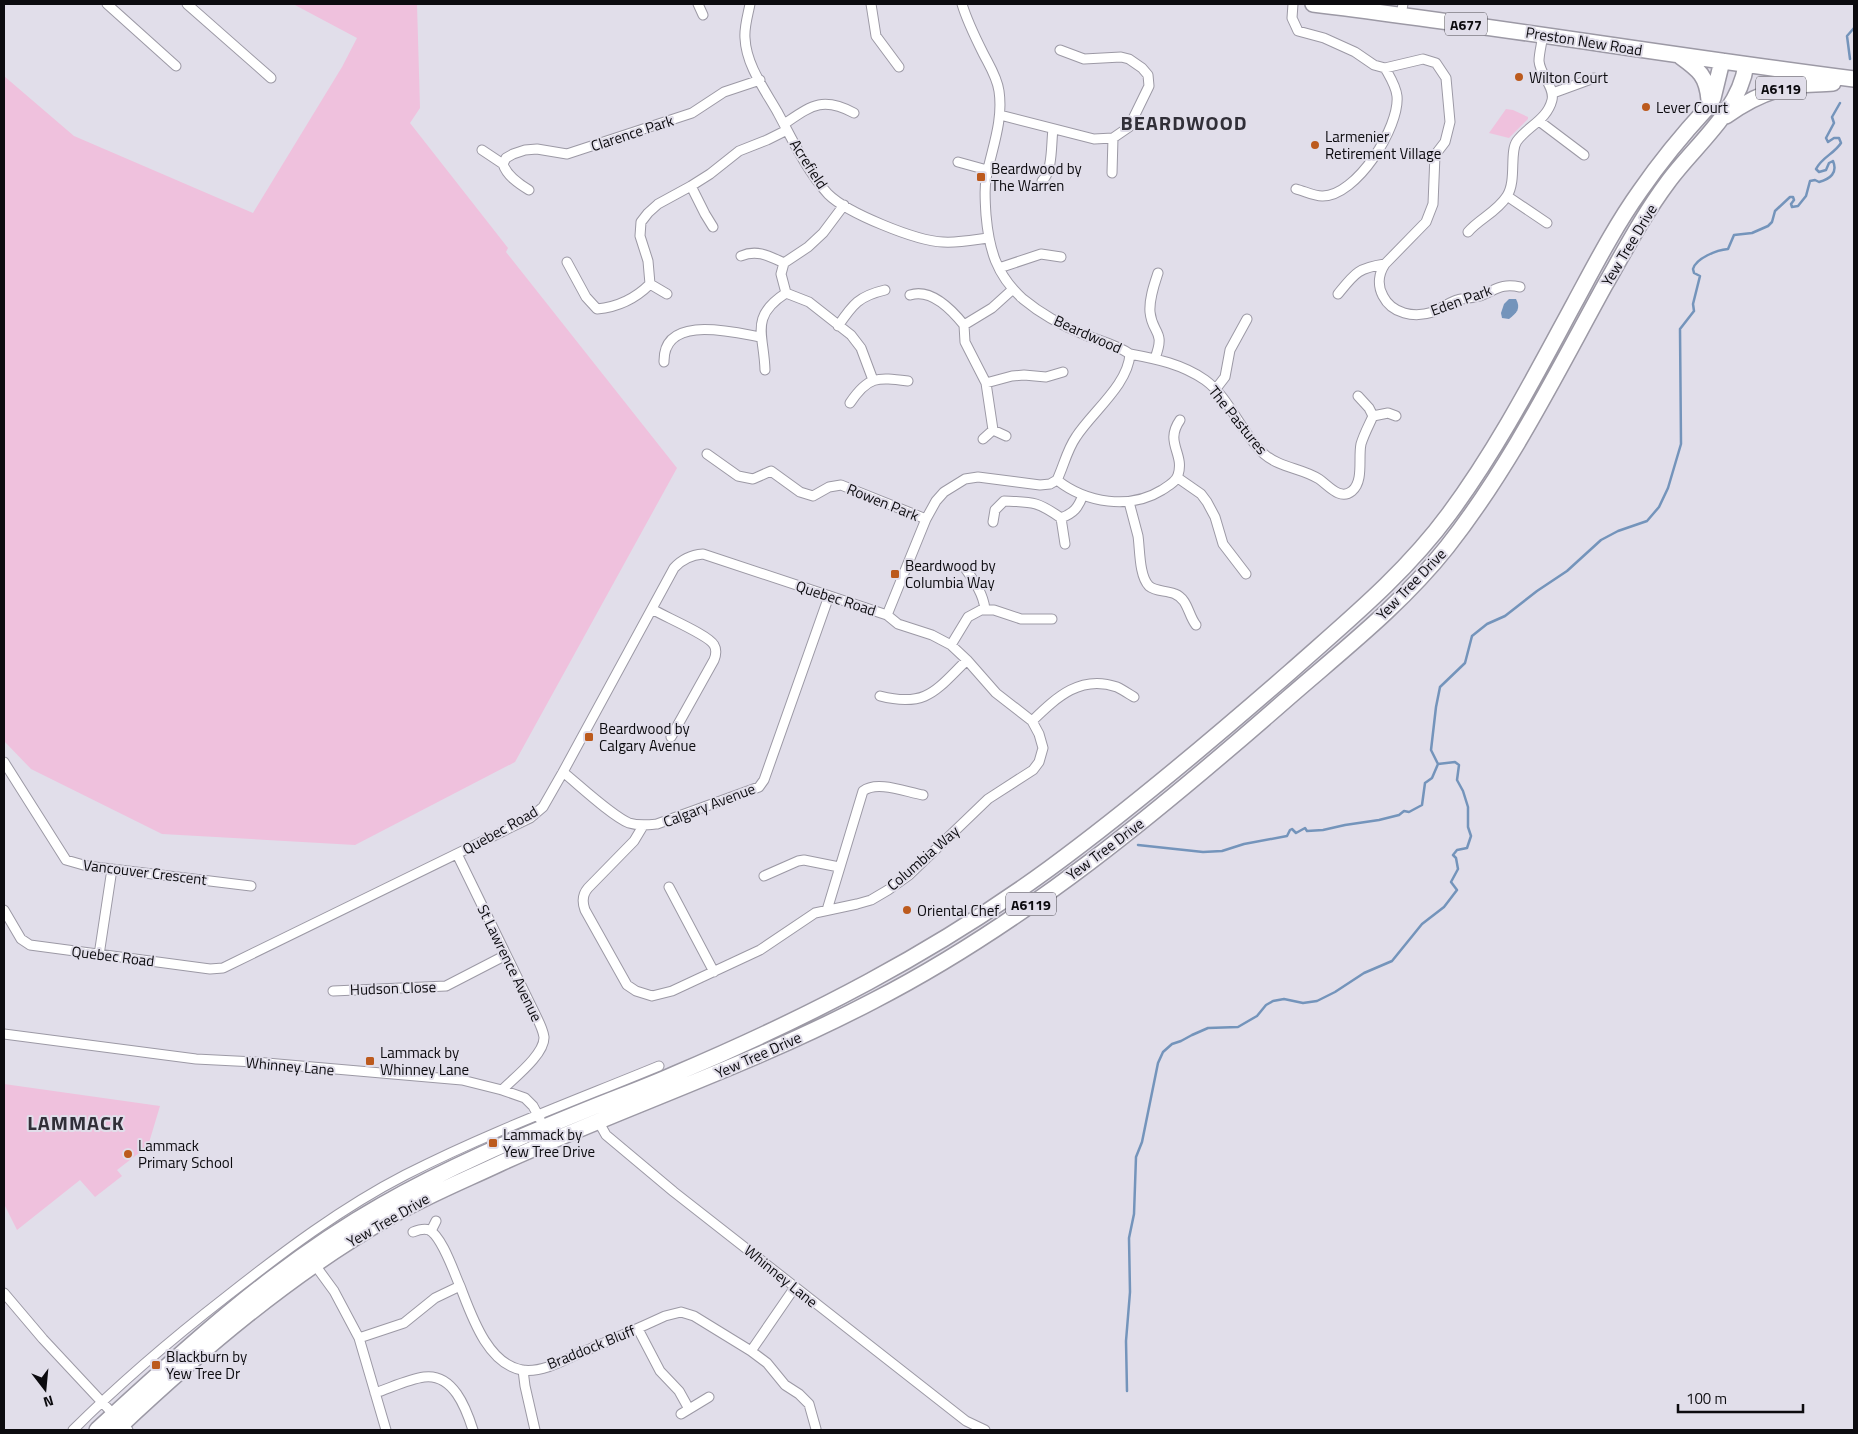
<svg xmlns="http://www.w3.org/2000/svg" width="1858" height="1434" viewBox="0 0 1858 1434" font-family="'Titillium Web',sans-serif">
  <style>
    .green { fill: #efc1dd }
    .water { fill: #7494bb }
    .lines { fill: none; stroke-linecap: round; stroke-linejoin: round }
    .stream { stroke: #7494bb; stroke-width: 2.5 }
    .street-casing { stroke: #9c99a5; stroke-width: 11 }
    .highway-casing { stroke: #9c99a5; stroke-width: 18 }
    .street { stroke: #fff; stroke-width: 9 }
    .highway { stroke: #fff; stroke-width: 15 }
    .poi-dot { fill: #bc5a1d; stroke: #e1deea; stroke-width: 2 }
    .labels { text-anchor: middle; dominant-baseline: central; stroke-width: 4; stroke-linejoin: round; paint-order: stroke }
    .shield { fill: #e1deea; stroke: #4c4a51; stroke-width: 1 }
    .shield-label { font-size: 14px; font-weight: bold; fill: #0c0b0f }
    .street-label { font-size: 15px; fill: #0c0b0f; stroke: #e1deea }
    .poi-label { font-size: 15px; fill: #0c0b0f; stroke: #e1deea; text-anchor: start }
    .district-label { font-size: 20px; font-weight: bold; letter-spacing: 1px; fill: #312f38; stroke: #e1deea }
  </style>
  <rect width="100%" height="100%" fill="#e1deea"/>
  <!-- green -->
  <path class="green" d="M293 4H417L420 108 410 123 508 248 506 252 677 468 515 762 355 845 162 834 31 769 4 741V76L74 136 253 213 342 67 357 38Z
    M1506 109 1513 110 1528 117V119L1509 138 1489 133Z
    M4 1084 160 1106 148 1146 117 1170 122 1176 95 1197 80 1180 17 1230 4 1204Z"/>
  <!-- water -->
  <path class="water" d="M1509 299H1516C1521 308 1517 313 1509 319L1502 318 1501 313 1504 304Z"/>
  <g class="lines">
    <!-- stream -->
    <path class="stream" d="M1850 59 1847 36 1854 28
      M1138 845 1203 852 1222 851 1244 844 1287 836 1290 830 1292 829 1296 833 1305 828 1307 831 1323 830 1345 825 1379 820 1399 815 1404 811 1409 812 1422 805 1425 783 1432 778 1438 764 1431 750 1436 707 1440 687 1465 663 1472 636 1487 624 1505 616 1537 591 1567 571 1601 540 1618 531 1647 521 1659 507 1668 488 1681 444 1680 329 1694 311 1693 304 1700 276 1694 273 1693 269C1696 258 1717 250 1728 249L1734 235 1752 233 1768 226 1772 222 1775 211 1790 197H1793L1794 200 1791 204 1792 207 1798 206 1806 196 1810 181 1815 180 1819 182C1830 179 1838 173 1833 161L1829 163 1826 170 1819 172 1816 169C1822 157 1834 154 1841 143L1839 138H1834L1828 142 1826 138 1834 123 1832 117 1840 103
      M1127 1391 1126 1341 1130 1292 1129 1238 1134 1214 1136 1157 1142 1142 1158 1063 1163 1052 1172 1044 1181 1041 1192 1035 1208 1028 1238 1027 1257 1016 1266 1005 1273 1001 1284 999 1303 1003 1317 1001 1335 992 1364 973 1392 961 1422 924 1444 907 1457 890 1451 882 1458 869 1456 858 1453 855 1457 850 1467 848 1471 836 1468 827V807L1463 791 1457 780 1459 765 1455 762 1438 764"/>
    <defs>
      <path id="street" d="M107 4 176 66
        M187 4 271 78
        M698 4 703 15
        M750 4C748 15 744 27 745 38 746 65 765 90 778 113 793 141 807 171 828 194 847 213 916 241 943 242 958 243 973 240 988 238
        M871 4 876 36 899 67
        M1293 4 1292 18 1298 31 1324 38 1355 52 1374 65 1385 68 1423 59 1436 63 1446 78 1450 122 1445 142 1435 155 1433 204 1426 222 1385 264C1379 273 1377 285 1383 296 1392 314 1414 318 1433 312 1441 308 1449 303 1457 300 1464 298 1473 298 1480 296 1496 290 1501 283 1520 287
        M1401 15 1403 4
        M1553 93 1594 78
        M1000 115 1094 139 1113 138 1129 127 1149 86 1148 75 1142 68 1129 59 1121 57 1084 59 1060 50
        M1539 121 1584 155
        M784 124C811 106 822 96 854 113
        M482 150 503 164
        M958 162 987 170
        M1112 173 1113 138
        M1042 181C1053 171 1051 144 1053 129
        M691 186 705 214 713 227
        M1296 189C1304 191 1314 196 1322 196 1356 197 1400 127 1397 96 1396 86 1390 77 1385 68
        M529 190C519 184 507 176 503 164L506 158 513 154 525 150 537 149 567 154 692 113 724 92 760 80
        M1507 196 1547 223
        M844 205 823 233 808 247 784 263 781 274 786 293 809 302 851 335 861 348 873 380
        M1468 232C1479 219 1497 212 1507 196 1517 180 1509 152 1517 141 1528 126 1547 120 1552 100 1555 87 1540 75 1539 61 1539 53 1542 43 1543 34
        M741 256C757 249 769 256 784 263
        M567 262 586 297 597 309C619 307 635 299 650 284L648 261 640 236 641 222 648 213 658 204 691 186 710 174 739 151 767 140 787 130
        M999 268 1041 254 1061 257
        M650 284 667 294
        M1013 289 992 308 964 325 965 342 986 383 1012 376 1024 375 1046 377 1063 372
        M1338 294C1355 273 1358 268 1385 264
        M910 295C931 288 952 310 964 325
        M838 326C853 304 859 296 885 290
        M1130 354C1157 359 1182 364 1205 380 1230 398 1241 433 1264 454 1280 468 1302 468 1319 479 1328 485 1340 501 1352 491 1364 481 1358 458 1361 444 1364 434 1369 425 1373 416L1369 408 1358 396
        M1155 358C1166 330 1152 334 1150 312 1149 299 1154 285 1158 273
        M664 362C663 314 732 332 760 337
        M765 370C764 334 749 317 786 293
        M986 383 993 430
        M1215 390 1225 377 1230 350 1247 319
        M850 403C868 376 877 377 908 381
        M1373 416 1388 413 1396 416
        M983 439 993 430 1006 436
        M707 454 738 476 753 479 771 471 800 492 813 496 829 487 841 485 926 519
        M1178 478 1201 494 1207 502 1215 517 1223 544 1246 574
        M1057 480C1086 503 1130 510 1162 490 1168 486 1176 482 1178 475 1185 453 1164 443 1180 420
        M1129 502C1132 513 1135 525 1138 536 1140 549 1139 576 1149 586 1156 592 1166 590 1175 594 1188 599 1188 615 1196 625
        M1061 518 1065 544
        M993 522 995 510 1004 501C1032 502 1037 501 1061 518 1074 513 1078 508 1083 495
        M965 568C974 581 983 593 985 609
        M652 609C663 616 709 635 714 645 717 650 716 655 714 660L671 737
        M887 615 926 519 936 501 944 492 965 479 978 477 1040 485 1050 484 1057 480C1064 465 1067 450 1076 437 1092 412 1128 385 1130 354 1117 345 1101 341 1085 335 1063 326 1041 314 1023 299 996 275 989 249 986 215 985 200 984 184 988 169 994 143 1003 118 999 91 997 77 989 65 983 53 975 37 967 21 962 4
        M951 645 968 617 981 610H994L1021 619H1052
        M880 696C927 708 936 690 967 660
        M1032 721C1056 698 1080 674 1117 687 1123 690 1129 694 1134 697
        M4 762 66 860 87 866 251 886
        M563 772C579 785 612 816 629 823 639 826 647 825 657 824L759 787 764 780 829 596
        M457 854 537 1018C540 1024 543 1030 544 1037 545 1054 514 1078 502 1090
        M764 876 798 861 804 860 839 867
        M669 887 714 972
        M4 910 21 939 30 945 210 969 223 968 530 818 543 807 563 772 674 568C682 559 691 555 703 554L887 615 898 624 932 635 951 645 967 660 996 693 1032 721 1039 734 1043 748 1039 762 1033 770 988 799 909 875 888 890 871 900 857 904 815 913 760 950 672 991 652 996 636 991 627 985 585 910C582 902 582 895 588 888L634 841 643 826
        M827 910 863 791C877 780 906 792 923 795
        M99 955 112 869
        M333 991 446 986 506 955
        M4 1034 196 1059 255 1062 462 1080 502 1090 525 1098 533 1106 540 1119
        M597 1119 606 1135 674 1192 966 1421 985 1430
        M431 1231 436 1221
        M413 1232C418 1230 424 1228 429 1230 442 1236 454 1273 460 1286
        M315 1265 334 1291 359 1338 386 1430
        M795 1287 751 1351 767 1363 785 1385 799 1394 809 1404 816 1429
        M4 1293 43 1339 128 1430
        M638 1329 660 1371 679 1391 689 1409
        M359 1338 404 1323 435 1298 460 1286C471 1314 487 1364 522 1370 541 1373 563 1361 580 1353 609 1341 637 1329 665 1316L681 1312 694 1316 751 1351
        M523 1370 525 1386 535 1430
        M375 1393C390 1388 409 1379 424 1377 453 1373 466 1408 473 1430
        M681 1414 709 1397
        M73 1430C121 1382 173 1338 227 1296 283 1252 341 1208 405 1175 487 1133 574 1101 659 1066"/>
      <path id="highway" d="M1313 4C1494 26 1674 56 1854 79
        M1681 57C1699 70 1707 76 1709 100
        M1726 116C1748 100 1771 89 1798 85 1810 84 1822 84 1833 83
        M97 1430C186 1348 276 1265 382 1205 447 1168 517 1138 586 1110 615 1098 646 1087 675 1074 807 1018 934 953 1050 868 1133 807 1212 740 1290 672 1346 622 1404 575 1449 514 1498 448 1536 374 1575 302 1595 265 1615 226 1640 191 1660 162 1683 134 1707 108L1713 98 1722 61
        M116 1430C201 1350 291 1273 393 1215 428 1195 465 1180 501 1163 624 1107 753 1064 873 1001 1025 923 1160 810 1288 698 1343 650 1401 605 1447 547 1510 467 1556 374 1605 285 1625 250 1644 214 1668 182 1695 145 1739 112 1746 65"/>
    </defs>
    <!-- street casing -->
    <use href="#street" class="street-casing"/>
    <!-- highway casing -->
    <use href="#highway" class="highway-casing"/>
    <!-- street -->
    <use href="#street" class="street"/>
    <!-- highway -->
    <use href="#highway" class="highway"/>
  </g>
  <!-- markers -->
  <g class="poi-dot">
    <circle cx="1519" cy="77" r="5"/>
    <circle cx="1646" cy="107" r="5"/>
    <circle cx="1315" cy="145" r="5"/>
    <rect x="976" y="172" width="10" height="10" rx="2.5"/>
    <rect x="890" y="569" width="10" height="10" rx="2.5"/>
    <rect x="584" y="732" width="10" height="10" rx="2.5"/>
    <circle cx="907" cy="910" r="5"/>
    <rect x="365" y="1056" width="10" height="10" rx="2.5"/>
    <rect x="488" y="1138" width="10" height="10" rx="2.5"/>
    <circle cx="128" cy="1154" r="5"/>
    <rect x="151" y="1360" width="10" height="10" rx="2.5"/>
  </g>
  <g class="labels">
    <!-- shield labels -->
    <g class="shield">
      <rect x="1445" y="12.5" width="42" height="23" rx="4"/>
      <rect x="1756" y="76.5" width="50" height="23" rx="4"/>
      <rect x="1006" y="892.5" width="50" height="23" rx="4"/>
    </g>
    <g class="shield-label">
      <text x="1466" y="24">A677</text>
      <text x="1781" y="88">A6119</text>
      <text x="1031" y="904">A6119</text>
    </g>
    <!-- street labels -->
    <g class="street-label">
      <text transform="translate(1584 41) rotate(9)">Preston New Road</text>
      <text transform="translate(632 133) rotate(-18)">Clarence Park</text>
      <text transform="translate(809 164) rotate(57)">Acrefield</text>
      <text transform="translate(1629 245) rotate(-59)">Yew Tree Drive</text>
      <text transform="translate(1461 300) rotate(-20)">Eden Park</text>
      <text transform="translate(1088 334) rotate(24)">Beardwood</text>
      <text transform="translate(1238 420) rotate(51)">The Pastures</text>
      <text transform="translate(883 502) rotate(22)">Rowen Park</text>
      <text transform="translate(1411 584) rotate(-46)">Yew Tree Drive</text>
      <text transform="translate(836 598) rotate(18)">Quebec Road</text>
      <text transform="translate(709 805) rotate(-21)">Calgary Avenue</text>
      <text transform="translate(500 830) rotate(-29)">Quebec Road</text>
      <text transform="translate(1105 849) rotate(-37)">Yew Tree Drive</text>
      <text transform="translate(923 858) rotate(-41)">Columbia Way</text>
      <text transform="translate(145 872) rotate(7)">Vancouver Crescent</text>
      <text transform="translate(113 956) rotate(7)">Quebec Road</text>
      <text transform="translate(510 963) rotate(64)">St Lawrence Avenue</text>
      <text transform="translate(393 988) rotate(-2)">Hudson Close</text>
      <text transform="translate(758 1055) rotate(-24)">Yew Tree Drive</text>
      <text transform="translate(290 1066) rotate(5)">Whinney Lane</text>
      <text transform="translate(388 1220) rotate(-30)">Yew Tree Drive</text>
      <text transform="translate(781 1276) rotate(39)">Whinney Lane</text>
      <text transform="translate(591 1347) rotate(-22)">Braddock Bluff</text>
    </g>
    <!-- poi labels -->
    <g class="poi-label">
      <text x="1529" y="77">Wilton Court</text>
      <text x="1656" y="107">Lever Court</text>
      <text x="1325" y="136">Larmenier<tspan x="1325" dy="17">Retirement Village</tspan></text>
      <text x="991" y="168">Beardwood by<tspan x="991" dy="17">The Warren</tspan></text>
      <text x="905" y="565">Beardwood by<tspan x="905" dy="17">Columbia Way</tspan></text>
      <text x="599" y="728">Beardwood by<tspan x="599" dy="17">Calgary Avenue</tspan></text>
      <text x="917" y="910">Oriental Chef</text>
      <text x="380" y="1052">Lammack by<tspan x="380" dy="17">Whinney Lane</tspan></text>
      <text x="503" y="1134">Lammack by<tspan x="503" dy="17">Yew Tree Drive</tspan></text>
      <text x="138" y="1145">Lammack<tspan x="138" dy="17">Primary School</tspan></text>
      <text x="166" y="1356">Blackburn by<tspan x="166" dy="17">Yew Tree Dr</tspan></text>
    </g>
    <!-- district labels -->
    <g class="district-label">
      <text x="1184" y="122">BEARDWOOD</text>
      <text x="76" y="1122">LAMMACK</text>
    </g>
  </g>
  <!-- border -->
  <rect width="1858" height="1434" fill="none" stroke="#0c0b0f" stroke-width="10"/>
  <!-- north arrow -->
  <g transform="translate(45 1389) rotate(164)" stroke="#e1deea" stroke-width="4" paint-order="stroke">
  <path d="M0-4L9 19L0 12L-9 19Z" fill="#0c0b0f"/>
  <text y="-8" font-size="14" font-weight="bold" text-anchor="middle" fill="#0c0b0f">N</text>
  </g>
  <!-- scale -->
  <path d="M1678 1404v8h125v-8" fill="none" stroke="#0c0b0f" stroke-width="2.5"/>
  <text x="1686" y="1404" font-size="15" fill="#0c0b0f" stroke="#e1deea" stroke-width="4" paint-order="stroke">100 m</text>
</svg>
